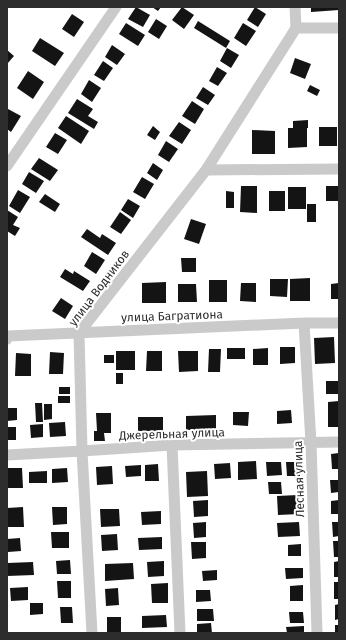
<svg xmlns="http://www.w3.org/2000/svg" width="346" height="640" viewBox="0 0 346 640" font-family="'Fira Sans',sans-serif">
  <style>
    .building { fill: #141414 }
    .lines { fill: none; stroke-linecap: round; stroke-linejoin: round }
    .street { stroke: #cacaca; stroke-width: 11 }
    .labels { text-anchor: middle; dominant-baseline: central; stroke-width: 4; stroke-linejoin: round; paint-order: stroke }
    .street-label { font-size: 12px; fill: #2d2d2d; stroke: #fff }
  </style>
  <rect width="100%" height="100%" fill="#fff"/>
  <!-- building -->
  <path class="building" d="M136 7 150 15 143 27 128 19Z
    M152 7H161L158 11Z
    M182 7 194 15 184 29 172 20Z
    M255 7 266 14 258 27 247 20Z
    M311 7H339V10L311 12Z
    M72 14 84 22 74 37 62 29Z
    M156 19 167 26 159 39 148 32Z
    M198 21 230 41 226 48 194 28Z
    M126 23 145 35 138 46 119 34Z
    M243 23 256 31 246 46 234 38Z
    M40 38 64 53 55 66 32 51Z
    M112 45 125 54 117 65 105 57Z
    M227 48 239 55 231 68 220 61Z
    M7 50 14 56 7 64Z
    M295 58 311 64 305 79 290 73Z
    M103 61 113 68 104 81 94 75Z
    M217 67 227 73 218 86 209 81Z
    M28 71 44 82 33 99 17 88Z
    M89 80 101 88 92 102 81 94Z
    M310 85 320 90 317 96 307 91Z
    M203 87 215 95 208 105 196 98Z
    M77 99 93 109 88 116 98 122 94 129 68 113Z
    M192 101 204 109 195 124 182 116Z
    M8 109 21 116 11 132 7 129V111Z
    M66 116 89 131 81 144 58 128Z
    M308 120V128H307V147L288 148V128H293V121Z
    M179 122 191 130 182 144 169 136Z
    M153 126 160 132 155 140 147 135Z
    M319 127H337V146H319Z
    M252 130 275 131V154H252Z
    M55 133 67 140 58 154 46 147Z
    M166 141 178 149 169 162 158 155Z
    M39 158 58 170 50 181 31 169Z
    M153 163 163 170 157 180 147 173Z
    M29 172 44 181 36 193 22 184Z
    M142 177 154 184 145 199 133 192Z
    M241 186H257V213L240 212Z
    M326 186H339V201H326Z
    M288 187H306V209H288Z
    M18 190 30 197 20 213 9 206Z
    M226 191 234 192V208H226Z
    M269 191H285V211H269Z
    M45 194 60 204 55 212 39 202Z
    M128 199 140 206 133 218 121 210Z
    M307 204H316V222H307Z
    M7 210 18 217 13 225 20 228 15 236 7 231Z
    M120 212 131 220 121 234 110 227Z
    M191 219 206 224 199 244 184 239Z
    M87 229 100 238 102 234 116 243 108 255 81 237Z
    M92 252 105 260 96 274 84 266Z
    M181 258H196V272H182Z
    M65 269 73 274 74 271 90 281 83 291 60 277Z
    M310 278V301H290V279Z
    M270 279H288L287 297 270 296Z
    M209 280H227V302H209Z
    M166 282V303H142V283Z
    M241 283H256V302L240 301Z
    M339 283V299H331V284Z
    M178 284H196L197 302H178Z
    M61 298 73 306 65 319 52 311Z
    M334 337 335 363 315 364 314 338Z
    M280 347H295V363L280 364Z
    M227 348H245V359H227Z
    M268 348V365H253V349Z
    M209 349H221L220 372H208Z
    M116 351H135V370H116Z
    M147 351H162V371H146Z
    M178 351H198V371L179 372Z
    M50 352 64 353 63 374H49Z
    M16 353 31 354V376H15Z
    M104 355H114V363H104Z
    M116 373H123V384H116Z
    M326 381H339V394H326Z
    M59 387H70V394H59Z
    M58 396H70V403H58Z
    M339 401V427H328V402Z
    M35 403H42L43 422H36Z
    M44 404H52V419L44 420Z
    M7 408H17V420L7 421Z
    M291 410 292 423 277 424V411Z
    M233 412H249L248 426 233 425Z
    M96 413H111V433H104L105 441H94V431H97Z
    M216 415V430H186V416Z
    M138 417H163V431H138Z
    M65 422 66 436 50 437 49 423Z
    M43 424V437L31 438 30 425Z
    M7 427H16V440H7Z
    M339 453V469H332L331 454Z
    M256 461 257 479 238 480V462Z
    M266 462H281L282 475 267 476Z
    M286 462H300V476H287Z
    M230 463 231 478 215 479 214 464Z
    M158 464 159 481H145V465Z
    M141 465V476L126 477 125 466Z
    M112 466 113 484 97 485 96 467Z
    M7 468H22L23 488H7Z
    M67 468 68 482 52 483V469Z
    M47 471V483H29V472Z
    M207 471 208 496 187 497 186 472Z
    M330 480H339V492L331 493Z
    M268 482H281L282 494H269Z
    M298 495 299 514 278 515 277 496Z
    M208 500V516L194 517 193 501Z
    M339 500V514H331V501Z
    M23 507 24 527H7V508Z
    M52 507H67V524L53 525Z
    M100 509H119L120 526 101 527Z
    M161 511V524L142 525 141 512Z
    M206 522V537L194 538 193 523Z
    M299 522 300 536 278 537 277 523Z
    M332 522H339V536L333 537Z
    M51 532H69V548H52Z
    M117 534 118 550 102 551 101 535Z
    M162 537V549L139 550 138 538Z
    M20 538 21 551 8 552 7 539Z
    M333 541H339V557H334Z
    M191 542H206V558L192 559Z
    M301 544V556H288V545Z
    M70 560 71 574H57L56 561Z
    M164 561V576L148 577 147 562Z
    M339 561V577H334V562Z
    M33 562 34 575 7 576V563Z
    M133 563 134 579 105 581V564Z
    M285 568H303V578L286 579Z
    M217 570V580L203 581 202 571Z
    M57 581H71V598H58Z
    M334 582H339V599H334Z
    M168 583V603H152L151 584Z
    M303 585V601H290V586Z
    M28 587V600L11 601 10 588Z
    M118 588 119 605 106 606 105 589Z
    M196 590H210L211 601 196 602Z
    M30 603H43V614L30 615Z
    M339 604V619L335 620V605Z
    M60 607H72L73 623H61Z
    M197 609H213L214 621H197Z
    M289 612H303L304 623H290Z
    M166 615 167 627 142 628V616Z
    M107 617H121V632H107Z
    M211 623 212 633H197V624Z
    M335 625H339V633H335Z
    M304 626V633H287L286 627Z"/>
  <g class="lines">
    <!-- street -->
    <path class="street" d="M296 28H339
      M7 166 116 7
      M206 170 339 169
      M304 323 311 443 317 633
      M7 339 8 336 304 323H339
      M172 445 180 633
      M7 455 82 451 172 445 339 442
      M92 633 82 451 79 333 206 170 296 28 295 7"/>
  </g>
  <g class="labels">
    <!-- street labels -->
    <g class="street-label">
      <text transform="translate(99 288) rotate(-53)">улица Водников</text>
      <text transform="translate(172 316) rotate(-2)">улица Багратиона</text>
      <text transform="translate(172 434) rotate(-2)">Джерельная улица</text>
      <text transform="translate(299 479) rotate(-92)">Лесная улица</text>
    </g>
  </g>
  <!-- border -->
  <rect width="346" height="640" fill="none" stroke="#2d2d2d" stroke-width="16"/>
</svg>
